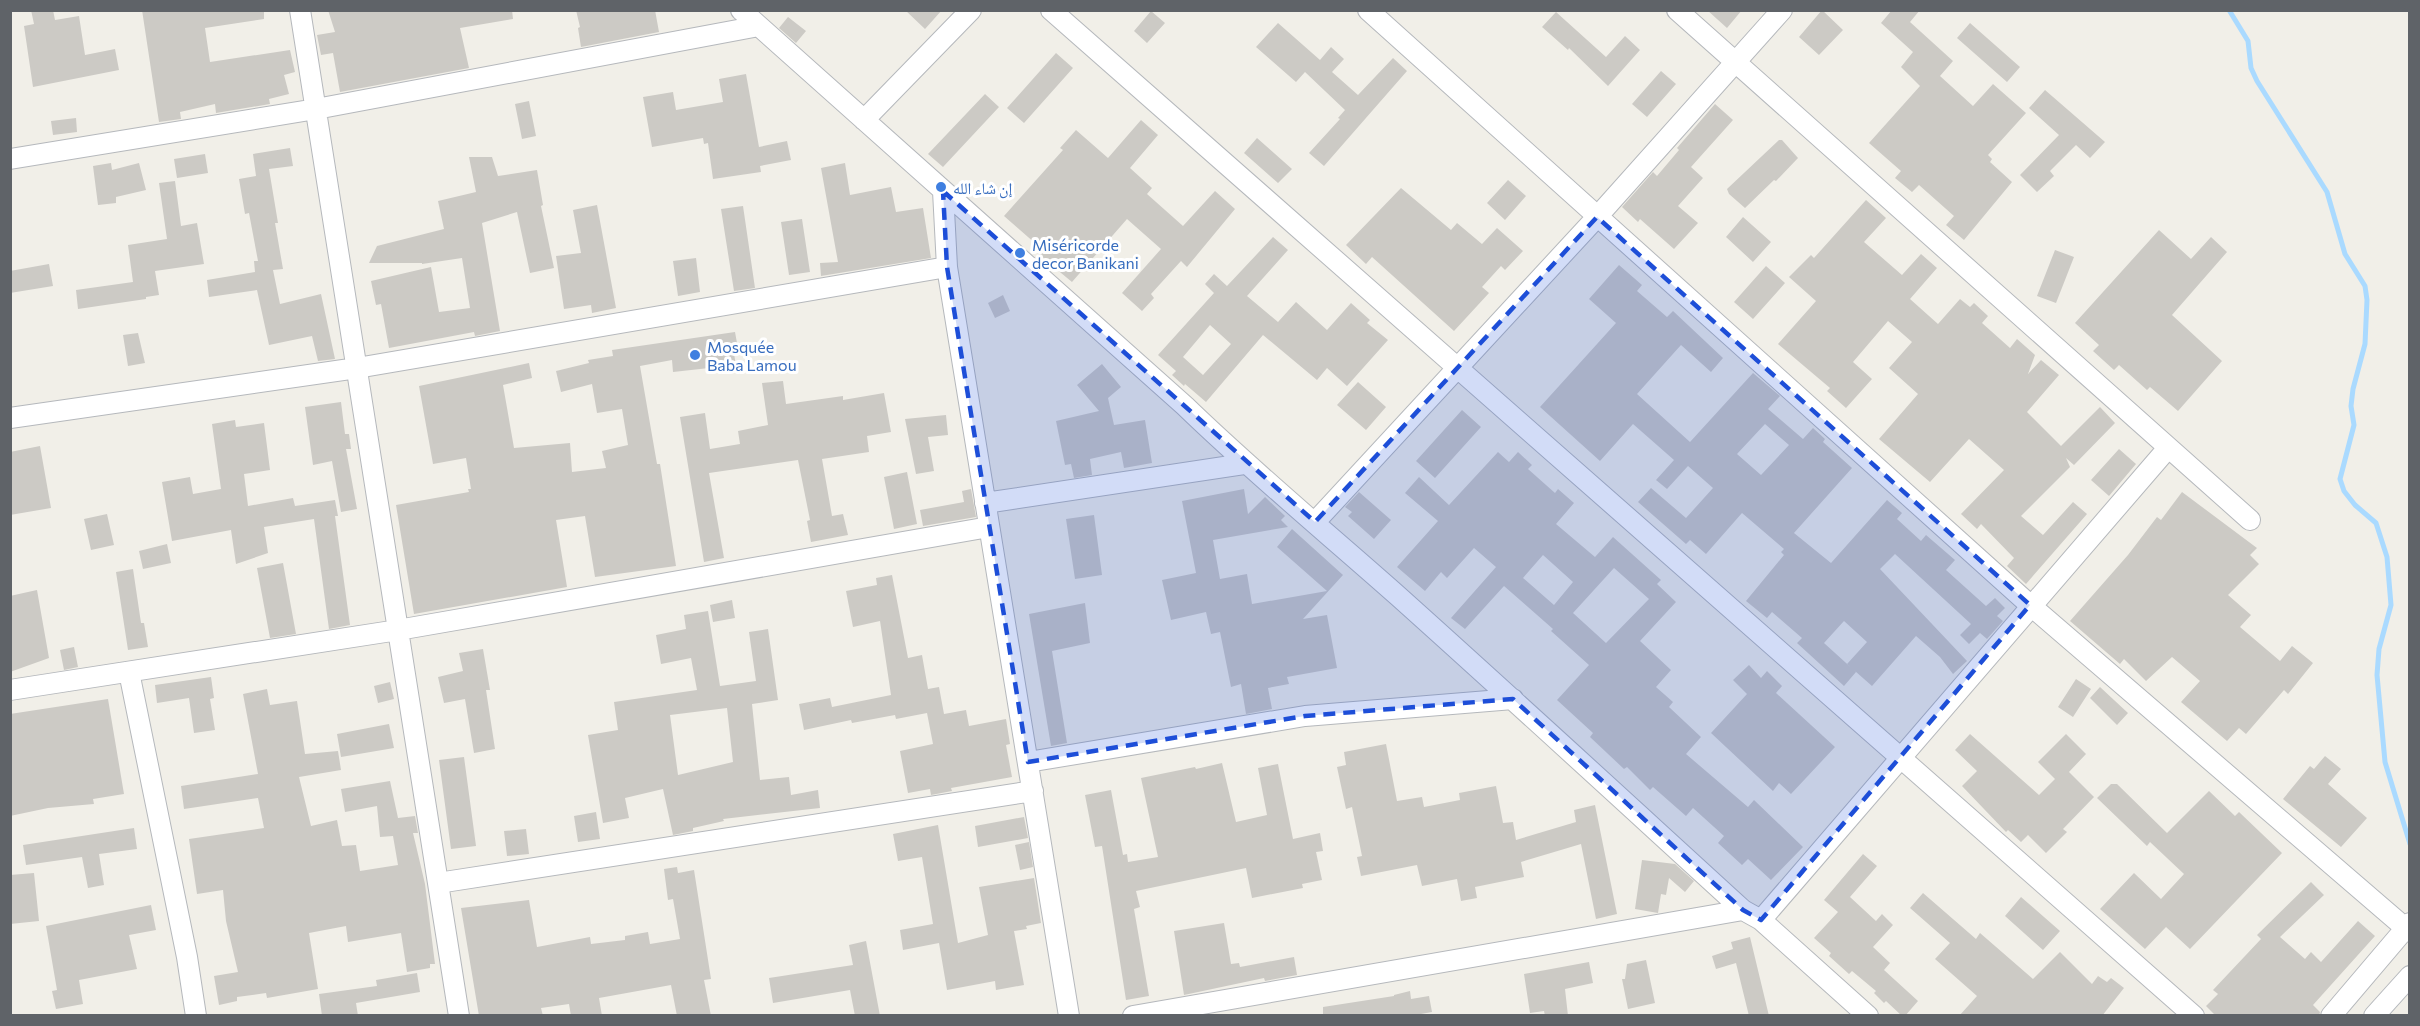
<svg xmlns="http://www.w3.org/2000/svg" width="2420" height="1026" viewBox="0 0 2420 1026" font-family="Commissioner,'Noto Naskh Arabic',sans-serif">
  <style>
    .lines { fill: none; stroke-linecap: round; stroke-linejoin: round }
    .stream { stroke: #aadaff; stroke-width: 5 }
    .building { fill: #cccac5; fill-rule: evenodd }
    .minor-casing { stroke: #b5b8bc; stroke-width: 22 }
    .minor { stroke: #fff; stroke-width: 20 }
    .marked { fill: #1d4ed8; fill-opacity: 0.2; stroke: #1d4ed8; stroke-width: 4.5; stroke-dasharray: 12 8; stroke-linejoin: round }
    .shop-dot { fill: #3f7fe0; stroke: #fff; stroke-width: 2 }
    .labels { text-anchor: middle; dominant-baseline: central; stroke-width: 6; stroke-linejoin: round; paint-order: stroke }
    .shop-label { font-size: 16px; fill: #366cbe; stroke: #fff; text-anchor: start }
  </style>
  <rect width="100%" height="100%" fill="#f1efe8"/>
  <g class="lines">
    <!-- stream -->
    <path class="stream" d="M2229 10 2248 41 2251 68 2257 81 2327 192 2345 254 2365 286 2367 300 2365 344 2353 389 2351 406 2354 425 2340 479 2344 491 2355 505 2376 523 2387 557 2391 605 2379 649 2377 675 2385 762 2410 844"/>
  </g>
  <!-- building -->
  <path class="building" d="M31 10H53L55 20 79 16 85 55 115 49 119 70 33 87 24 26 34 24Z
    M142 10H264V19L205 28 210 62 290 50 295 72 284 75 289 94 269 99 270 104 216 113 215 104 180 112 181 119 159 122Z
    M328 10H512L513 19 460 28 469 68 340 92 333 53 321 55 317 35 335 32Z
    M576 10H655L659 32 581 47 578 28 580 27Z
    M905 10H942L925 29Z
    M1707 10H1742L1727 28Z
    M1822 10 1843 30 1819 55 1799 37Z
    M1892 10H1920L1910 22 1953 61 1940 76 1973 106 1993 84 2026 113 1988 155 1992 159 1990 162 2012 182 1964 240 1946 225 1954 216 1919 185 1912 192 1895 178 1901 171 1869 143 1920 86 1901 67 1913 52 1881 23Z
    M1151 11 1165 23 1147 43 1134 31Z
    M1556 12 1606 57 1625 36 1640 50 1608 86 1569 48 1568 50 1542 27Z
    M788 17 806 31 796 43 779 28Z
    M1278 23 1320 60 1331 47 1344 59 1332 72 1358 95 1393 58 1407 71 1324 166 1309 153 1340 119 1338 118 1345 110 1305 72 1296 82 1256 47Z
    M1970 23 2020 67 2007 82 1957 38Z
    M1056 53 1073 68 1024 123 1007 108Z
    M1661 71 1676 84 1647 117 1632 104Z
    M746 74 759 147 787 141 791 160 760 166 761 172 713 179 708 143 704 144 703 138 652 147 643 97 673 92 676 110 723 102 719 79Z
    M2045 90 2105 142 2090 158 2076 145 2050 171 2054 176 2037 192 2020 175 2059 135 2029 108Z
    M985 94 999 107 943 167 928 154Z
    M529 101 536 136 522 139 515 104Z
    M1715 104 1733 120 1691 167 1703 178 1678 206 1698 223 1674 249 1640 219 1638 222 1622 207 1653 172 1657 176 1679 150 1677 148Z
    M76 118 77 132 53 135 51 121Z
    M1141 120 1158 135 1130 168 1152 188 1147 194 1183 226 1215 191 1235 209 1187 267 1181 261 1151 294 1154 298 1142 311 1122 293 1161 249 1127 219 1072 282 1032 249 1036 244 1004 216 1063 150 1060 148 1076 130 1108 158Z
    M1257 138 1292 169 1278 183 1244 153Z
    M1779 140H1782L1798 158 1776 181 1774 180 1745 208 1729 194 1727 189Z
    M290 148 293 166 269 169 278 223H275L283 269 273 270 280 304 321 294 335 359 318 361 312 336 269 345 257 290 209 297 207 280 255 272 254 261H258L249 213 245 214 239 179 256 176 253 154Z
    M205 154 208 173 177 178 174 159Z
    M469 157H492L498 176 537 170 543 205 541 206 554 268 530 273 517 212 482 223 500 331 475 336 474 332 389 348 381 304 376 305 371 281 431 267 439 312 470 308 462 258 422 264V263H369L377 246 444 229 438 201 476 192Z
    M111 163 112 170 139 163 146 190 116 197V203L98 205 93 166Z
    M845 163 850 195 891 187 896 212 923 208 931 258 821 276 820 263 838 262 821 168Z
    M1508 180 1526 196 1505 220 1487 203Z
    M175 181 181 226 197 223 204 264 155 271 159 295 146 297V299L78 309 76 290 133 282 128 245 167 239 159 183Z
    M1401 188 1451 230 1457 223 1482 244 1497 228 1523 251 1505 270 1501 266 1482 287 1489 293 1454 331 1372 257 1366 264 1346 245Z
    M1866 200 1886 218 1864 242 1902 275 1921 254 1937 268 1910 299 1938 324 1960 299 1970 307 1974 303 1988 316 1982 323 2010 348 2017 339 2035 355 2028 374 2041 360 2059 375 2027 412 2061 446 2100 407 2115 423 2074 465 2066 458 2070 467 2021 516 2043 535 2073 502 2087 514 2026 584 2007 566 2014 558 1981 524 1977 529 1961 514 2004 470 1969 439 1930 482 1879 439 1918 394 1889 368 1912 342 1888 321 1853 362 1872 379 1846 408 1827 391 1830 388 1778 344 1816 301 1789 277 1811 255 1814 258Z
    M597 205 616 308 592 313 591 305 564 309 556 256 581 253 573 210Z
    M743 206 755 288 734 291 721 209Z
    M1743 217 1771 242 1753 262 1726 237Z
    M802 219 810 272 789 275 781 222Z
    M2159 230 2191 259 2211 237 2227 252 2172 315 2222 361 2178 411 2150 387 2147 390 2119 365 2114 370 2093 351 2099 345 2075 323Z
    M1273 237 1288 250 1247 296 1278 322 1296 302 1327 330 1351 303 1370 320 1367 323 1388 340 1347 386 1327 368 1317 380 1263 335 1206 402 1185 384 1184 386 1172 375 1176 371 1158 355 1214 293 1205 284 1214 274 1227 286ZM1210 325 1231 344 1203 375 1183 357Z
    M2055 250 2074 257 2056 303 2037 296Z
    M696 258 700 292 678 296 673 261Z
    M49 264 53 286 10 293V271Z
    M1619 265 1642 285 1637 291 1667 317 1673 311 1723 358 1711 372 1681 345 1637 394 1690 442 1753 373 1780 396 1768 409 1803 439 1813 428 1825 439 1823 442 1852 468 1794 533 1831 563 1887 500 1902 513 1897 519 1921 541 1926 535 1955 560 1946 570 1986 606 1995 598 2005 608 1997 616 2003 621 1987 639 1980 633 1969 644 1960 635 1971 624 1895 554 1880 569 1967 661 1953 674 1940 657 1916 636 1872 686 1847 664 1867 642 1844 621 1824 643 1856 672 1844 686 1797 643 1802 638 1772 612 1767 618 1746 601 1784 555 1781 552 1784 549 1742 513 1706 554 1690 540 1686 544 1638 502 1651 488 1686 518 1713 488 1688 466 1667 489 1656 480 1674 460 1633 424 1600 461 1540 407 1616 323 1589 299ZM1765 424 1789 445 1761 475 1737 454Z
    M1766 266 1785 283 1753 319 1734 302Z
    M1003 295 1010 311 995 318 988 303Z
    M735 332 739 354H734L736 365 673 372 672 360 640 366 657 464H660L676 566 595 577 585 516 556 520 567 587 414 614 396 505 469 492 468 489H471L466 458 433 464 419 386 529 363 532 378 503 385 514 448 570 443 572 472 606 468 602 451 628 445 622 409 597 413 592 384 561 392 556 371 589 363 588 360 613 356 612 350Z
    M138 333 145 363 128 366 123 335Z
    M1102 364 1121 387 1108 398 1114 425 1145 420 1152 463 1124 468 1121 452 1090 459 1092 475 1074 478 1071 464 1065 465 1056 421 1099 411 1077 385Z
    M783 381 786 404 843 396V400L884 393 891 432 867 436 869 452 822 459 832 516 843 514 848 535 811 542 807 521 810 520 798 460 709 473 724 558 704 562 680 417 705 413 710 449 740 444 738 431 768 425 762 383Z
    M1358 382 1386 407 1366 430 1337 405Z
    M341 402 345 434H349L351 449H346L357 509 341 512 332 461 313 465 305 407Z
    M1462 410 1481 427 1435 478 1416 461Z
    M946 415 948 435 928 437 934 471 916 474 905 419Z
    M235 420 236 427 264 423 270 470 244 474 248 506 293 498 295 506 335 500 338 516H335L350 625 329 629 314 519 264 527 268 553 236 564 231 530 172 541 162 482 190 477 193 494 221 489 212 424Z
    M40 446 51 508 10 515V452Z
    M2119 449 2136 464 2109 496 2091 480Z
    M1498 452 1509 462 1518 452 1532 465 1528 469 1555 493 1558 489 1574 503 1556 524 1595 557 1613 537 1661 580 1657 584 1676 602 1640 641 1671 670 1656 687 1673 702 1669 707 1701 737 1686 754 1748 807 1754 800 1803 847 1771 880 1748 859 1742 865 1718 843 1724 836 1693 808 1686 816 1653 787 1650 790 1627 767 1624 769 1590 737 1593 733 1557 700 1589 665 1551 631 1553 629 1504 586 1465 629 1451 618 1496 567 1474 548 1447 578 1441 572 1425 591 1397 567 1438 521 1405 493 1419 477 1449 505ZM1543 555 1573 582 1554 605 1523 578ZM1614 568 1649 599 1606 643 1573 613Z
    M907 472 917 524 894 529 884 477Z
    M971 489 976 517 923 526 920 510 964 502 962 491Z
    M1244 489 1248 514 1265 497 1285 516 1281 520 1288 527 1213 540 1220 579 1247 574 1252 604 1327 591 1277 547 1292 529 1343 575 1303 619 1327 615 1337 668 1287 677 1289 684 1268 688 1272 709 1246 714 1241 684 1231 687 1220 632 1211 634 1206 612 1171 620 1162 580 1196 573 1182 501Z
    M1359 492 1391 520 1374 539 1348 516 1352 512 1345 507Z
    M2182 492 2257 548 2250 555 2259 564 2228 595 2251 615 2240 627 2280 661 2292 646 2313 663 2288 694 2284 690 2246 734 2239 728 2227 741 2181 702 2200 681 2172 657 2146 681 2124 659 2120 664 2070 621 2128 555 2157 517 2161 520Z
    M107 514 114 545 91 550 84 519Z
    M1094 515 1102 575 1075 579 1066 519Z
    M167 544 171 563 143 569 139 551Z
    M283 563 296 634 270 638 257 568Z
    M133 569 141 623H144L148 647 128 650 116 572Z
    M892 575 908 658 922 655 928 689 939 687 944 714 966 710 969 726 1006 719 1010 744 1006 745 1012 777 951 788 952 791 931 795 930 789 908 793 900 751 933 744 927 713 896 719 895 715 852 723 851 720 804 730 799 704 830 698 832 707 891 695 880 621 853 627 846 591 877 585 876 578Z
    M37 590 49 658 10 672V596Z
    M732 600 735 618 713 622 710 605Z
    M1085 603 1090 643 1052 651 1067 743 1051 746 1029 614Z
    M708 611 720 686 756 681 749 632 768 629 778 700 752 704 760 780 789 777 791 795 818 790 820 808 723 819 724 821 693 828V831L673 835 663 789 625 798 629 818 603 823 588 735 618 730 614 702 697 690 691 658 661 664 656 635 686 629 684 615ZM727 708 733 762 678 775 670 715Z
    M74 647 78 667 64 670 60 650Z
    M483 649 490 690H486L495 749 474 753 465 699 444 703 438 677 463 671 459 653Z
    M1749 665 1761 678 1767 671 1782 686 1776 693 1835 747 1791 794 1779 783 1773 791 1711 733 1747 694 1733 680Z
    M211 677 214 698 210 699 215 730 194 733 189 698 157 703 155 685Z
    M2076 679 2091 689 2073 717 2058 707Z
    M390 682 394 699 378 703 374 686Z
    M2100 687 2128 713 2117 725 2090 698Z
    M267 689 270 705 297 701 305 754 338 751 341 770 299 777 311 826 337 820 342 846 356 845 360 871 398 865 393 836 380 837 377 806 345 812 341 789 390 781 398 818 415 816 418 833H413L425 884 435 964H430V968L407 972 401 933 348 942 346 926 309 933 318 989 267 998 266 993 237 997V1001L219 1005 214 976 238 972 226 921 223 890 197 894 189 839 264 828 258 798 184 809 181 786 258 774 243 694Z
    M108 699 124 794 93 799 94 804 48 808 10 816V714Z
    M389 724 394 748 341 757 337 734Z
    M1970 734 2039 795 2055 779 2038 762 2066 734 2086 754 2069 772 2094 797 2063 829 2067 832 2046 853 2028 835 2021 842 2008 830 2006 832 1962 786 1977 771 1955 750Z
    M1386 744 1397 801 1422 797 1424 807 1460 800 1459 793 1496 786 1503 823 1513 822 1516 840 1576 822 1574 810 1595 805 1617 914 1596 919 1581 844 1521 862 1524 877 1475 887 1477 898 1461 901 1457 879 1422 886 1417 865 1361 876 1357 857 1362 856 1352 807 1346 809 1337 767 1346 765 1344 752Z
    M2325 756 2341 769 2328 784 2367 818 2341 847 2283 799 2310 766 2314 769Z
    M464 757 476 846 451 849 439 760Z
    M1222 763 1236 822 1267 815 1258 768 1278 764 1293 839 1320 833 1323 851 1316 852 1322 880 1302 884 1303 888 1252 898 1246 868 1136 891 1140 907 1134 909 1149 996 1126 1000 1102 846 1095 847 1085 795 1111 790 1123 855 1127 854 1128 862 1158 857 1141 778 1195 767 1196 769Z
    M2111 784H2117L2167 833 2209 791 2235 816 2239 812 2282 853 2190 949 2166 927 2145 949 2100 909 2134 873 2161 899 2184 874 2150 842 2147 846 2097 798Z
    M596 812 600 839 578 842 574 816Z
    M1024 817 1028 838 978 847 975 826Z
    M938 825 958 943 988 935 979 887 1034 878 1041 923 1026 926 1027 929 1014 931 1024 985 996 990 995 981 947 990 939 943 903 950 900 930 933 924 922 857 898 861 893 834Z
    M134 828 137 849 99 854 104 885 88 888 82 857 26 865 23 845Z
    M526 829 529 854 507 856 504 831Z
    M1029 842 1033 867 1020 870 1015 845Z
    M1863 854 1877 866 1850 897 1876 921 1882 914 1893 925 1873 947 1890 963 1884 970 1918 1001 1905 1016H1902L1886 1001 1884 1003 1874 993 1876 991 1852 971 1849 974 1829 956 1831 953 1814 938 1838 912 1824 900Z
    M1642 860 1675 864 1694 881 1685 892 1669 878 1666 895 1661 894 1658 913 1635 909Z
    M677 867 678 873 694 870 711 979 704 980 711 1016H677L671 985 599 998 602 1016H571L569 1004 541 1008 543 1016H479L461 908 529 900 537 947 590 937 591 944 625 940V936L648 932 650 944 680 939 673 899 668 900 664 869Z
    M34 873 39 921 10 924V875Z
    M2311 882 2324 895 2280 937 2305 959 2311 952 2321 962 2358 921 2375 936 2313 1005 2320 1012 2319 1016H2216L2206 1006 2218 994 2213 990 2261 939 2257 935Z
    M1923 893 1976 939 1980 933 2033 979 2060 952 2092 984 2098 976 2107 982 2111 978 2124 988 2102 1016H1959L1977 996 1935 959 1950 943 1910 908Z
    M2021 897 2060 931 2043 950 2005 916Z
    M151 905 156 930 129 935 137 969 79 980 83 1004 56 1009 52 991 57 990 46 926Z
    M1224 923 1231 964 1239 963 1240 967 1294 957 1297 975 1265 981 1264 978 1184 995 1174 931Z
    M1750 937 1769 1016H1749L1736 963 1716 969 1712 956 1733 949 1731 942Z
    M866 941 880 1016H855L850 990 773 1003 769 978 853 965 849 945Z
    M1646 960 1655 1003 1628 1009 1622 979H1625L1627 964Z
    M1589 962 1593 983 1565 989 1568 1016H1545L1544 1011 1530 1013 1524 974Z
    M417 973 420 992 356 1003 358 1016H322L319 994 377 986 376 980Z
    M1410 991 1411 999 1429 996 1432 1012 1410 1016H1323V1007L1394 996V995Z"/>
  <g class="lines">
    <defs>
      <path id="minor" d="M300 10 459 1016
        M741 10 1185 406C1253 472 1327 533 1398 596 1514 700 1628 805 1743 910L1761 920 1868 1016
        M1051 10 2194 1016
        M1368 10 2030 605 2410 932
        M1677 10 2250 520
        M864 120 971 10
        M10 159 316 109 759 26
        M943 191 947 267 1069 1016
        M10 418 357 368 947 267
        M985 503 1244 464
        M1315 522 1597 217 1782 10
        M129 672 187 957 196 1016
        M10 690 398 630 989 527
        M1028 762 1305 716 1513 699
        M438 883 1033 791
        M1761 920 2168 448
        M1133 1016 1743 910
        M2331 1016 2410 923
        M2374 1016 2410 976"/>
    </defs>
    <!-- minor casing -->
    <use href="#minor" class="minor-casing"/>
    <!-- minor -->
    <use href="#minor" class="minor"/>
  </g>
  <!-- marked area -->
  <path class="marked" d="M943 191 1315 522 1597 217 2030 605 1761 920 1743 910 1513 699 1305 716 1028 762 947 267Z"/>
  <!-- markers -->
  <g class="shop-dot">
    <circle cx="941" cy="187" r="6"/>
    <circle cx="1020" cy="253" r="6"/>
    <circle cx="695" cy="355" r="6"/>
  </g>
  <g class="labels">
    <!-- shop labels -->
    <g class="shop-label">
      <text x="953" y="187">إن شاء الله</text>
      <text x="1032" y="244">Miséricorde<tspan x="1032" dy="18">decor Banikani</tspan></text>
      <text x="707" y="346">Mosquée<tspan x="707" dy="18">Baba Lamou</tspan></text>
    </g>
  </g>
  <!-- border -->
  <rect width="2420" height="1026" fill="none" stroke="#5f6368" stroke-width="24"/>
</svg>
